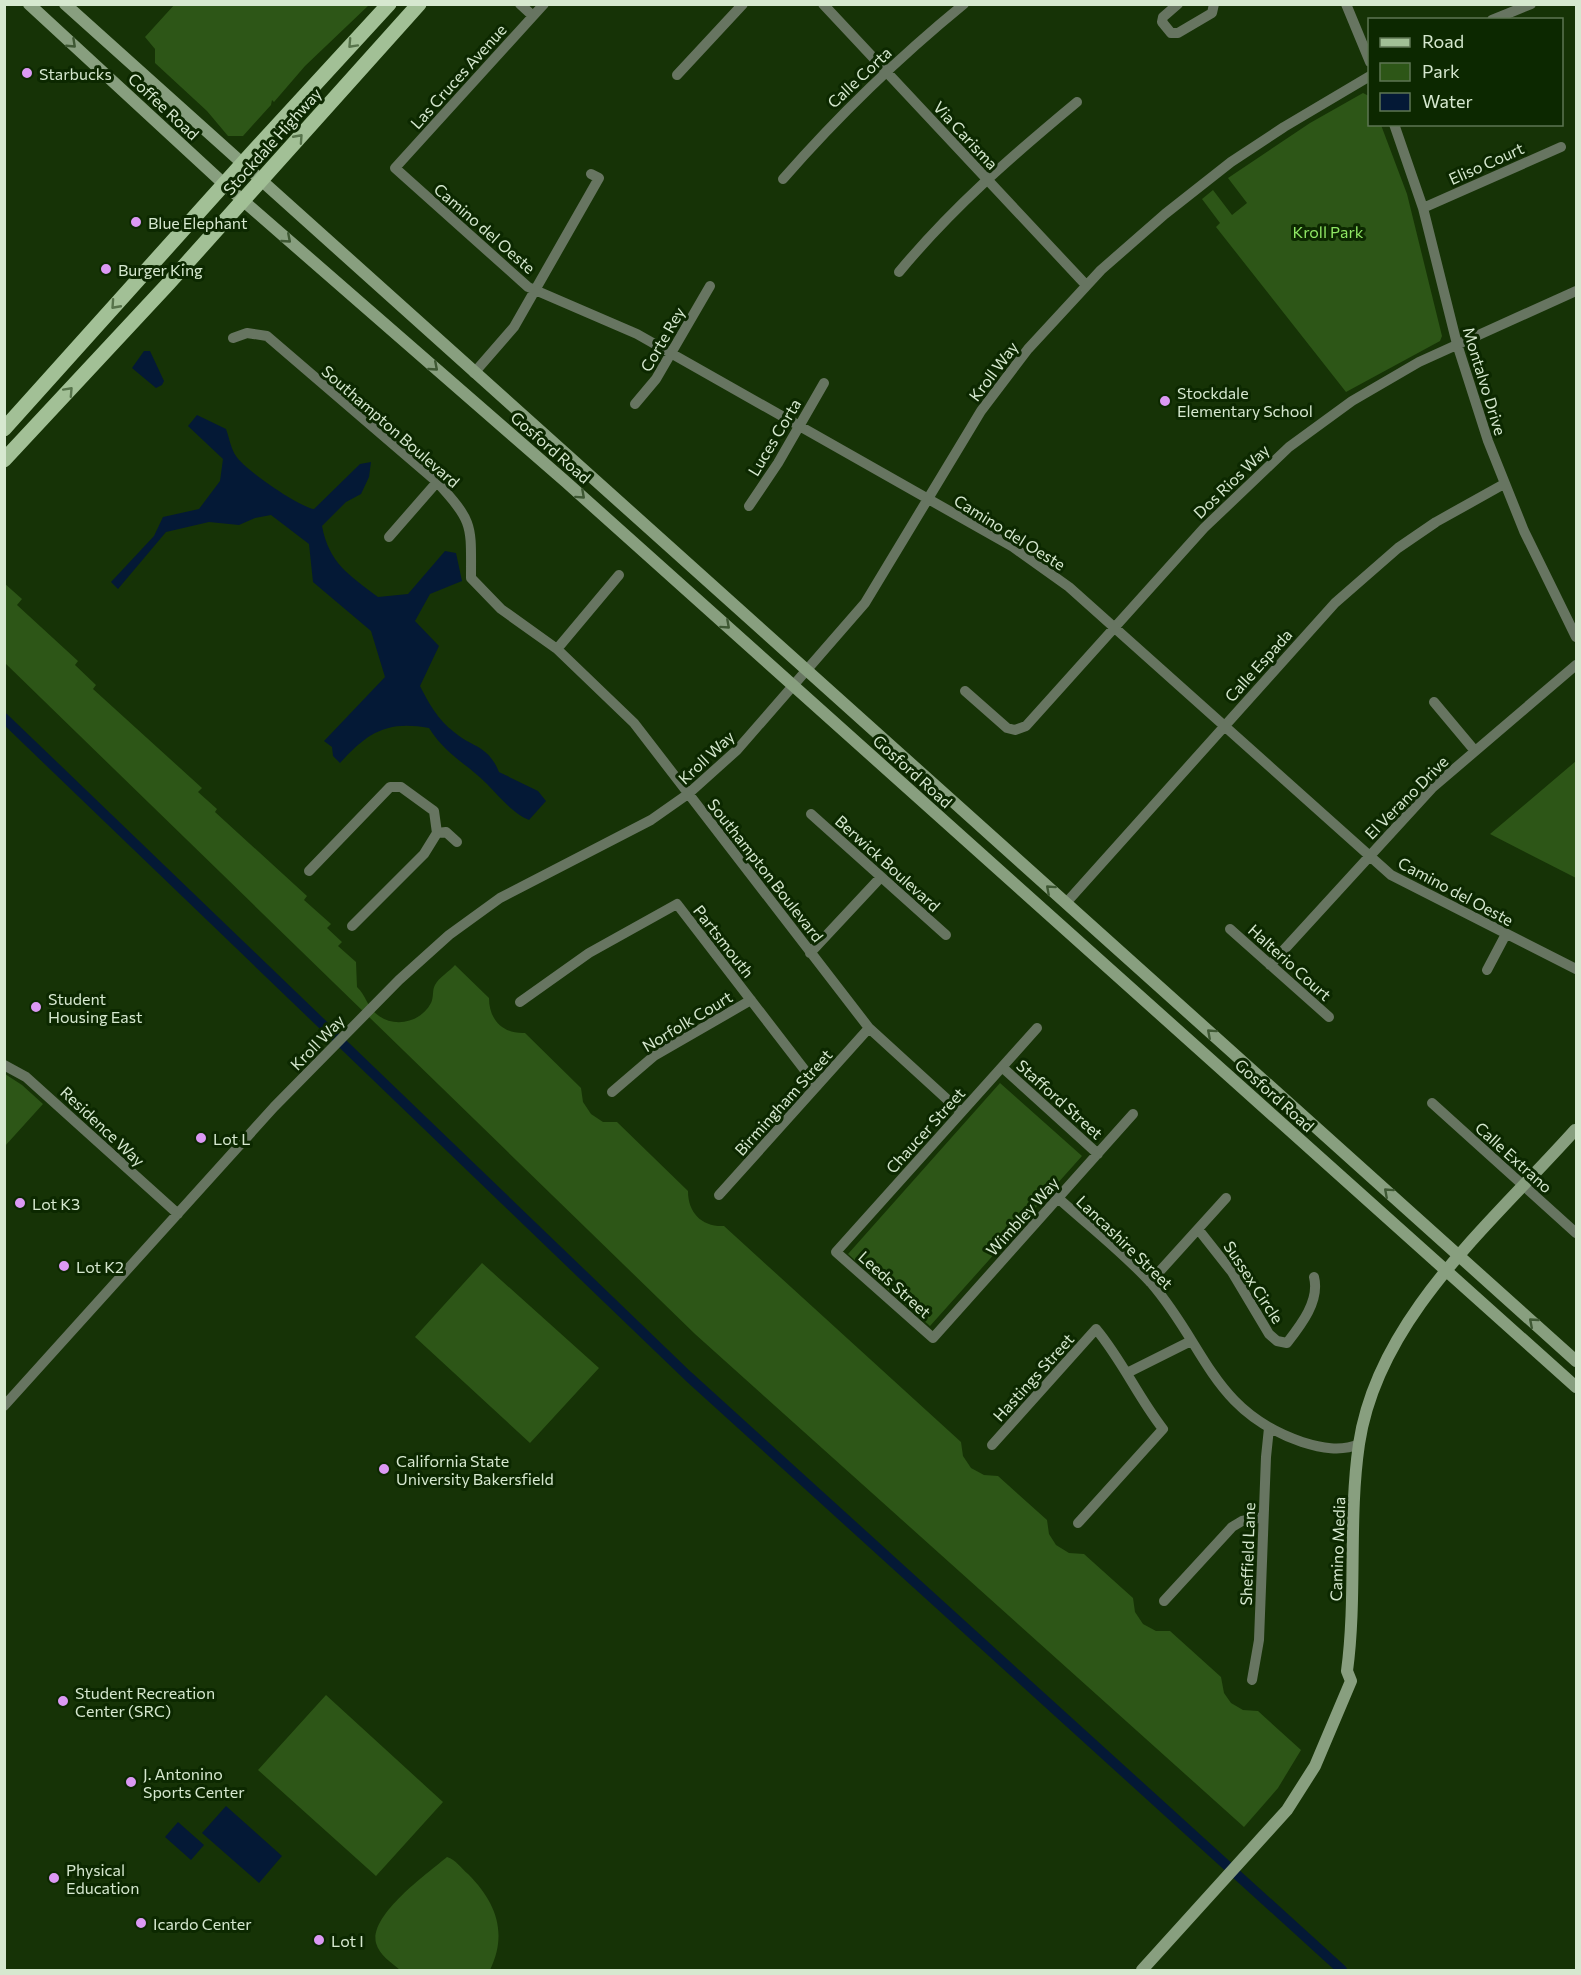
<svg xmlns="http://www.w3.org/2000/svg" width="1581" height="1975" viewBox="0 0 1581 1975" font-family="Commissioner,sans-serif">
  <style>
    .green { fill: #2d5617 }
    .water { fill: #041936 }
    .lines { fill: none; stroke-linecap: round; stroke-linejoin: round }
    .canal { stroke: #041936; stroke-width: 10 }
    .street { stroke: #677561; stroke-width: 10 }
    .secondary { stroke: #889f7f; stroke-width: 12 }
    .primary { stroke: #a2c096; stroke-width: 15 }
    .oneway { stroke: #3e5833 }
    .oneway2 { stroke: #57744b }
    .poi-dot { fill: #dc99f4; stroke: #0c2800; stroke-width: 2 }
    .labels { text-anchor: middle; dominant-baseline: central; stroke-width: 6; stroke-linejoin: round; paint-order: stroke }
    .poi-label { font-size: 16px; fill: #d6e8cf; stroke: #0c2800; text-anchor: start }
    .street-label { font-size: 16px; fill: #d6e8cf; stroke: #0c2800 }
    .park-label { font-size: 16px; fill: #90e864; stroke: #0c2800 }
  </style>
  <rect width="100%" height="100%" fill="#163306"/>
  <!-- green -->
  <path class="green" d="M175 4H369V5L305 66 274 102 272 100 271 105 243 136H228L207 111 155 63V49L145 37Z
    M1363 93 1369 96 1370 124 1381 125 1407 194 1442 336 1440 341 1346 392 1216 227 1220 223 1202 199 1213 190 1232 215 1247 203 1228 178 1310 123Z
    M4 583 22 599 17 605 78 661 75 665 96 685 93 689 202 788 198 792 217 809 215 812 307 896 304 900 331 924 327 928 342 942 338 946 356 962 357 987C366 995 367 1008 379 1016 396 1028 421 1022 431 1003 434 997 432 990 435 985 438 978 450 971 455 965L489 998C489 1020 503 1034 525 1033L581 1088 583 1102 591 1114 603 1122H617L688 1191C688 1213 702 1227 724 1226L961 1442 963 1456 971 1468 984 1475 998 1476 1047 1520 1049 1534 1056 1545 1069 1553 1084 1554 1133 1598 1135 1612 1143 1624 1156 1631H1170L1221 1677 1224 1693 1231 1703 1243 1710 1258 1711 1301 1750 1278 1788 1244 1827 695 1334 5 663Z
    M1576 761V878L1490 834Z
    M5 1074 22 1085 43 1104 5 1146Z
    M1000 1083 1082 1156 930 1326 848 1254Z
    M482 1263 599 1368 530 1443 415 1337Z
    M326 1695 443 1802 376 1876 258 1770Z
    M447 1857C456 1860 461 1868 468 1874 496 1902 508 1933 490 1970H400C392 1963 379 1955 376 1943 369 1915 428 1873 447 1857Z"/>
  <!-- water -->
  <path class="water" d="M144 351H150L164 381 162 385 156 388 132 368Z
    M197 415 226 429C229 437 231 449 236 456 244 469 299 507 314 509L360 464 371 462 369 477 361 494 346 502 322 526C329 563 349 575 378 597L408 594 445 551 456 553 462 581 430 594 415 621 439 646 420 686C428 702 438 720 454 732 473 748 488 745 499 772L538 791 546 801 529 820C511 812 500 797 487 784 465 762 447 756 429 728 387 720 367 733 340 763L333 756 332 747 324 741 385 677 371 631 313 582 309 544 271 515 255 518 239 525 209 522 166 532 118 589 111 582 154 536 163 517 199 509 220 481 223 459 188 426Z
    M226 1806 282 1856 259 1883 202 1833Z
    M178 1822 204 1845 191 1860 165 1837Z"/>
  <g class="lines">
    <!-- canal -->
    <path class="canal" d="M4 718 688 1376 1342 1970"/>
    <!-- street -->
    <path class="street" d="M520 4 533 16
      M544 4 395 168 528 287 637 334 1013 547 1069 587 1391 875 1576 969
      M823 4 1086 285
      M1178 4 1163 17 1162 22 1171 33H1178L1212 13 1214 4
      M1346 4 1370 62
      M1492 20 1531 4
      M677 75 743 4
      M1394 124 1423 208 1457 344 1488 441 1524 531 1576 637
      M783 179C839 115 898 58 964 4
      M1423 208 1561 147
      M899 272C953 207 1012 156 1077 102
      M233 338 247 333 267 336 437 482C474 523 471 524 471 578L501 609 557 649 634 723 869 1028 961 1112
      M474 373 514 327 599 178 591 174
      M635 404 656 379 710 286
      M749 506 778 463 824 383
      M389 537 437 482
      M557 649 619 575
      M965 691 1007 728 1015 730 1026 726 1204 528 1289 447 1352 401 1419 362 1576 291
      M1434 702 1475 751
      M811 814 946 935
      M437 833 446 832 457 842
      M309 871 390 787H401L434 811 437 833 424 854 352 926
      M1066 903 1335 603 1398 548 1436 522 1504 484
      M1230 929 1329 1017
      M810 953 881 877
      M1270 965 1432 788 1576 665
      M1487 970 1506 934
      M520 1002 589 953 677 904 817 1086
      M1037 1028 836 1252 933 1338 1133 1114
      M4 1065 26 1077 178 1214
      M1002 1067 1098 1154
      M612 1092 654 1056 751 1000
      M1432 1103 1576 1233
      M719 1195 869 1028
      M1058 1198C1089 1226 1124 1253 1152 1284 1206 1347 1213 1412 1302 1442 1321 1448 1341 1452 1359 1444
      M1198 1229 1232 1272 1269 1334 1277 1341 1287 1343C1301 1325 1320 1301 1314 1277
      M1150 1282 1226 1198
      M1127 1373 1191 1341
      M4 1406 274 1107 399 980 449 935 500 898 651 820 688 794 737 750 865 603 981 411 1028 349 1101 270 1165 214 1231 162 1284 127 1370 76
      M992 1445 1096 1329C1122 1360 1138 1397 1163 1429L1078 1523
      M1164 1601 1232 1527 1242 1521 1263 1517
      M1252 1680 1259 1640 1266 1457 1269 1428"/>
    <!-- secondary -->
    <path class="secondary" d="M29 4 224 184 566 482 1576 1387
      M65 4 1576 1361
      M1142 1970 1287 1810 1315 1766 1351 1681 1347 1671C1357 1596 1348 1519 1359 1444 1378 1317 1493 1222 1575 1130"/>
    <!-- primary -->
    <path class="primary" d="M4 429 252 153 389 4
      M4 460 168 284 419 4"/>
  </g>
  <!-- one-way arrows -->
  <defs><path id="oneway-chevron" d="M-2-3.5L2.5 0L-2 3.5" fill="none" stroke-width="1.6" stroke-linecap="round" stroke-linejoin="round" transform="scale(1.5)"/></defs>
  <g class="oneway">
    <use href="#oneway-chevron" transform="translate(72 44) rotate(43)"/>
    <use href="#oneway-chevron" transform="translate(287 239) rotate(41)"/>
    <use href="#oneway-chevron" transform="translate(434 367) rotate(41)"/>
    <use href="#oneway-chevron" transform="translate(581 495) rotate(42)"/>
    <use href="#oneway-chevron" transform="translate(726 625) rotate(42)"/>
    <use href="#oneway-chevron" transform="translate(1050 889) rotate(-138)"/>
    <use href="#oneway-chevron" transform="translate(1211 1033) rotate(-138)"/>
    <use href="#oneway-chevron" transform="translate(1388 1192) rotate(-138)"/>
    <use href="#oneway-chevron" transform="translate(1533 1322) rotate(-139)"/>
  </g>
  <g class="oneway2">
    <use href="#oneway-chevron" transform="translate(352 44) rotate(133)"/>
    <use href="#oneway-chevron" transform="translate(299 138) rotate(-48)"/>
    <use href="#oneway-chevron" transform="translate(115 305) rotate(132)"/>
    <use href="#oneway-chevron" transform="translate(69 391) rotate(-47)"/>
  </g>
  <!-- markers -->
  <g class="poi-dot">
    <circle cx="27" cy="73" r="6"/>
    <circle cx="136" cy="222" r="6"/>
    <circle cx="106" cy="269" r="6"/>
    <circle cx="1165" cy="401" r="6"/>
    <circle cx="36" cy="1007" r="6"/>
    <circle cx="201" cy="1138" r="6"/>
    <circle cx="20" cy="1203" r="6"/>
    <circle cx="64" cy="1266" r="6"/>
    <circle cx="384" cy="1469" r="6"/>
    <circle cx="63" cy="1701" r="6"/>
    <circle cx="131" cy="1782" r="6"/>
    <circle cx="54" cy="1878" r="6"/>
    <circle cx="141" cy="1923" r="6"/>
    <circle cx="319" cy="1940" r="6"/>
  </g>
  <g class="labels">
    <!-- poi labels -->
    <g class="poi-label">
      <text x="39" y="73">Starbucks</text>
      <text x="148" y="222">Blue Elephant</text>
      <text x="118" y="269">Burger King</text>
      <text x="1177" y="392">Stockdale<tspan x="1177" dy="18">Elementary School</tspan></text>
      <text x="48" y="998">Student<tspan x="48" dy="18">Housing East</tspan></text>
      <text x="213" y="1138">Lot L</text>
      <text x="32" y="1203">Lot K3</text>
      <text x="76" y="1266">Lot K2</text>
      <text x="396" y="1460">California State<tspan x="396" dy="18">University Bakersfield</tspan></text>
      <text x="75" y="1692">Student Recreation<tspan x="75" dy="18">Center (SRC)</tspan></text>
      <text x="143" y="1773">J. Antonino<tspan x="143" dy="18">Sports Center</tspan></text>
      <text x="66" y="1869">Physical<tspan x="66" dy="18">Education</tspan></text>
      <text x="153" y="1923">Icardo Center</text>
      <text x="331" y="1940">Lot I</text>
    </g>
    <!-- street labels -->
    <g class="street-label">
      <text transform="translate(458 76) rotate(-48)">Las Cruces Avenue</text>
      <text transform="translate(859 77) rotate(-43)">Calle Corta</text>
      <text transform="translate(164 106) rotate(43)">Coffee Road</text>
      <text transform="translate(966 135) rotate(47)">Via Carisma</text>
      <text transform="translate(272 141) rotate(-48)">Stockdale Highway</text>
      <text transform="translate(1486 163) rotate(-24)">Eliso Court</text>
      <text transform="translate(485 228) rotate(41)">Camino del Oeste</text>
      <text transform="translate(662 339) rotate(-60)">Corte Rey</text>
      <text transform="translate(993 371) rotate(-53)">Kroll Way</text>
      <text transform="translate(1485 381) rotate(73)">Montalvo Drive</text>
      <text transform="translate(391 426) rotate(41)">Southampton Boulevard</text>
      <text transform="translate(774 437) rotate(-59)">Luces Corta</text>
      <text transform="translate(551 447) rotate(41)">Gosford Road</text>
      <text transform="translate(1231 481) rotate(-44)">Dos Rios Way</text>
      <text transform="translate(1010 532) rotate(32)">Camino del Oeste</text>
      <text transform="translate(1258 665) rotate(-48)">Calle Espada</text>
      <text transform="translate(706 757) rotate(-43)">Kroll Way</text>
      <text transform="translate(913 771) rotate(42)">Gosford Road</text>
      <text transform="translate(1406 797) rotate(-45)">El Verano Drive</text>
      <text transform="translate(888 863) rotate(42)">Berwick Boulevard</text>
      <text transform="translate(766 870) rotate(52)">Southampton Boulevard</text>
      <text transform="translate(1456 891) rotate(28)">Camino del Oeste</text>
      <text transform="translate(724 941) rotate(52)">Partsmouth</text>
      <text transform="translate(1290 962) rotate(42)">Halterio Court</text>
      <text transform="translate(687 1021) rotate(-31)">Norfolk Court</text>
      <text transform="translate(317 1042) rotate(-46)">Kroll Way</text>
      <text transform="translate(1275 1095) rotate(42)">Gosford Road</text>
      <text transform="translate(1060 1099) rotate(42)">Stafford Street</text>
      <text transform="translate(783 1102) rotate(-48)">Birmingham Street</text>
      <text transform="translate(103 1126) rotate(43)">Residence Way</text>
      <text transform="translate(925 1130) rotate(-48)">Chaucer Street</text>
      <text transform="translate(1514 1157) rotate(42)">Calle Extrano</text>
      <text transform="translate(1022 1216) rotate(-48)">Wimbley Way</text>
      <text transform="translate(1125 1242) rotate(44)">Lancashire Street</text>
      <text transform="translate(1254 1282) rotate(57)">Sussex Circle</text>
      <text transform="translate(895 1284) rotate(42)">Leeds Street</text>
      <text transform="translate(1033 1377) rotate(-48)">Hastings Street</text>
      <text transform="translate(1337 1549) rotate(-88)">Camino Media</text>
      <text transform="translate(1247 1554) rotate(-88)">Sheffield Lane</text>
    </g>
    <!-- park labels -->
    <g class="park-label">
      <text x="1328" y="231">Kroll Park</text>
    </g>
  </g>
  <!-- border -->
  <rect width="1581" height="1975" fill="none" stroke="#d6e8cf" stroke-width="12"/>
  <!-- legend -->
  <rect x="1368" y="18" width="195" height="108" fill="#0c2800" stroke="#5d7553" stroke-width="1.5"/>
  <rect x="1380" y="38" width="30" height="9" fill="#a2c096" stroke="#5d7553" stroke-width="1.5"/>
  <text x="1422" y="48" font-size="18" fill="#d6e8cf">Road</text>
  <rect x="1380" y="63" width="30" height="18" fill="#2d5617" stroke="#5d7553" stroke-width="1.5"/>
  <text x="1422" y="78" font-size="18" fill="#d6e8cf">Park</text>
  <rect x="1380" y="93" width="30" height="18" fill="#041936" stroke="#5d7553" stroke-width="1.5"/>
  <text x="1422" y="108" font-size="18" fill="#d6e8cf">Water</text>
</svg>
